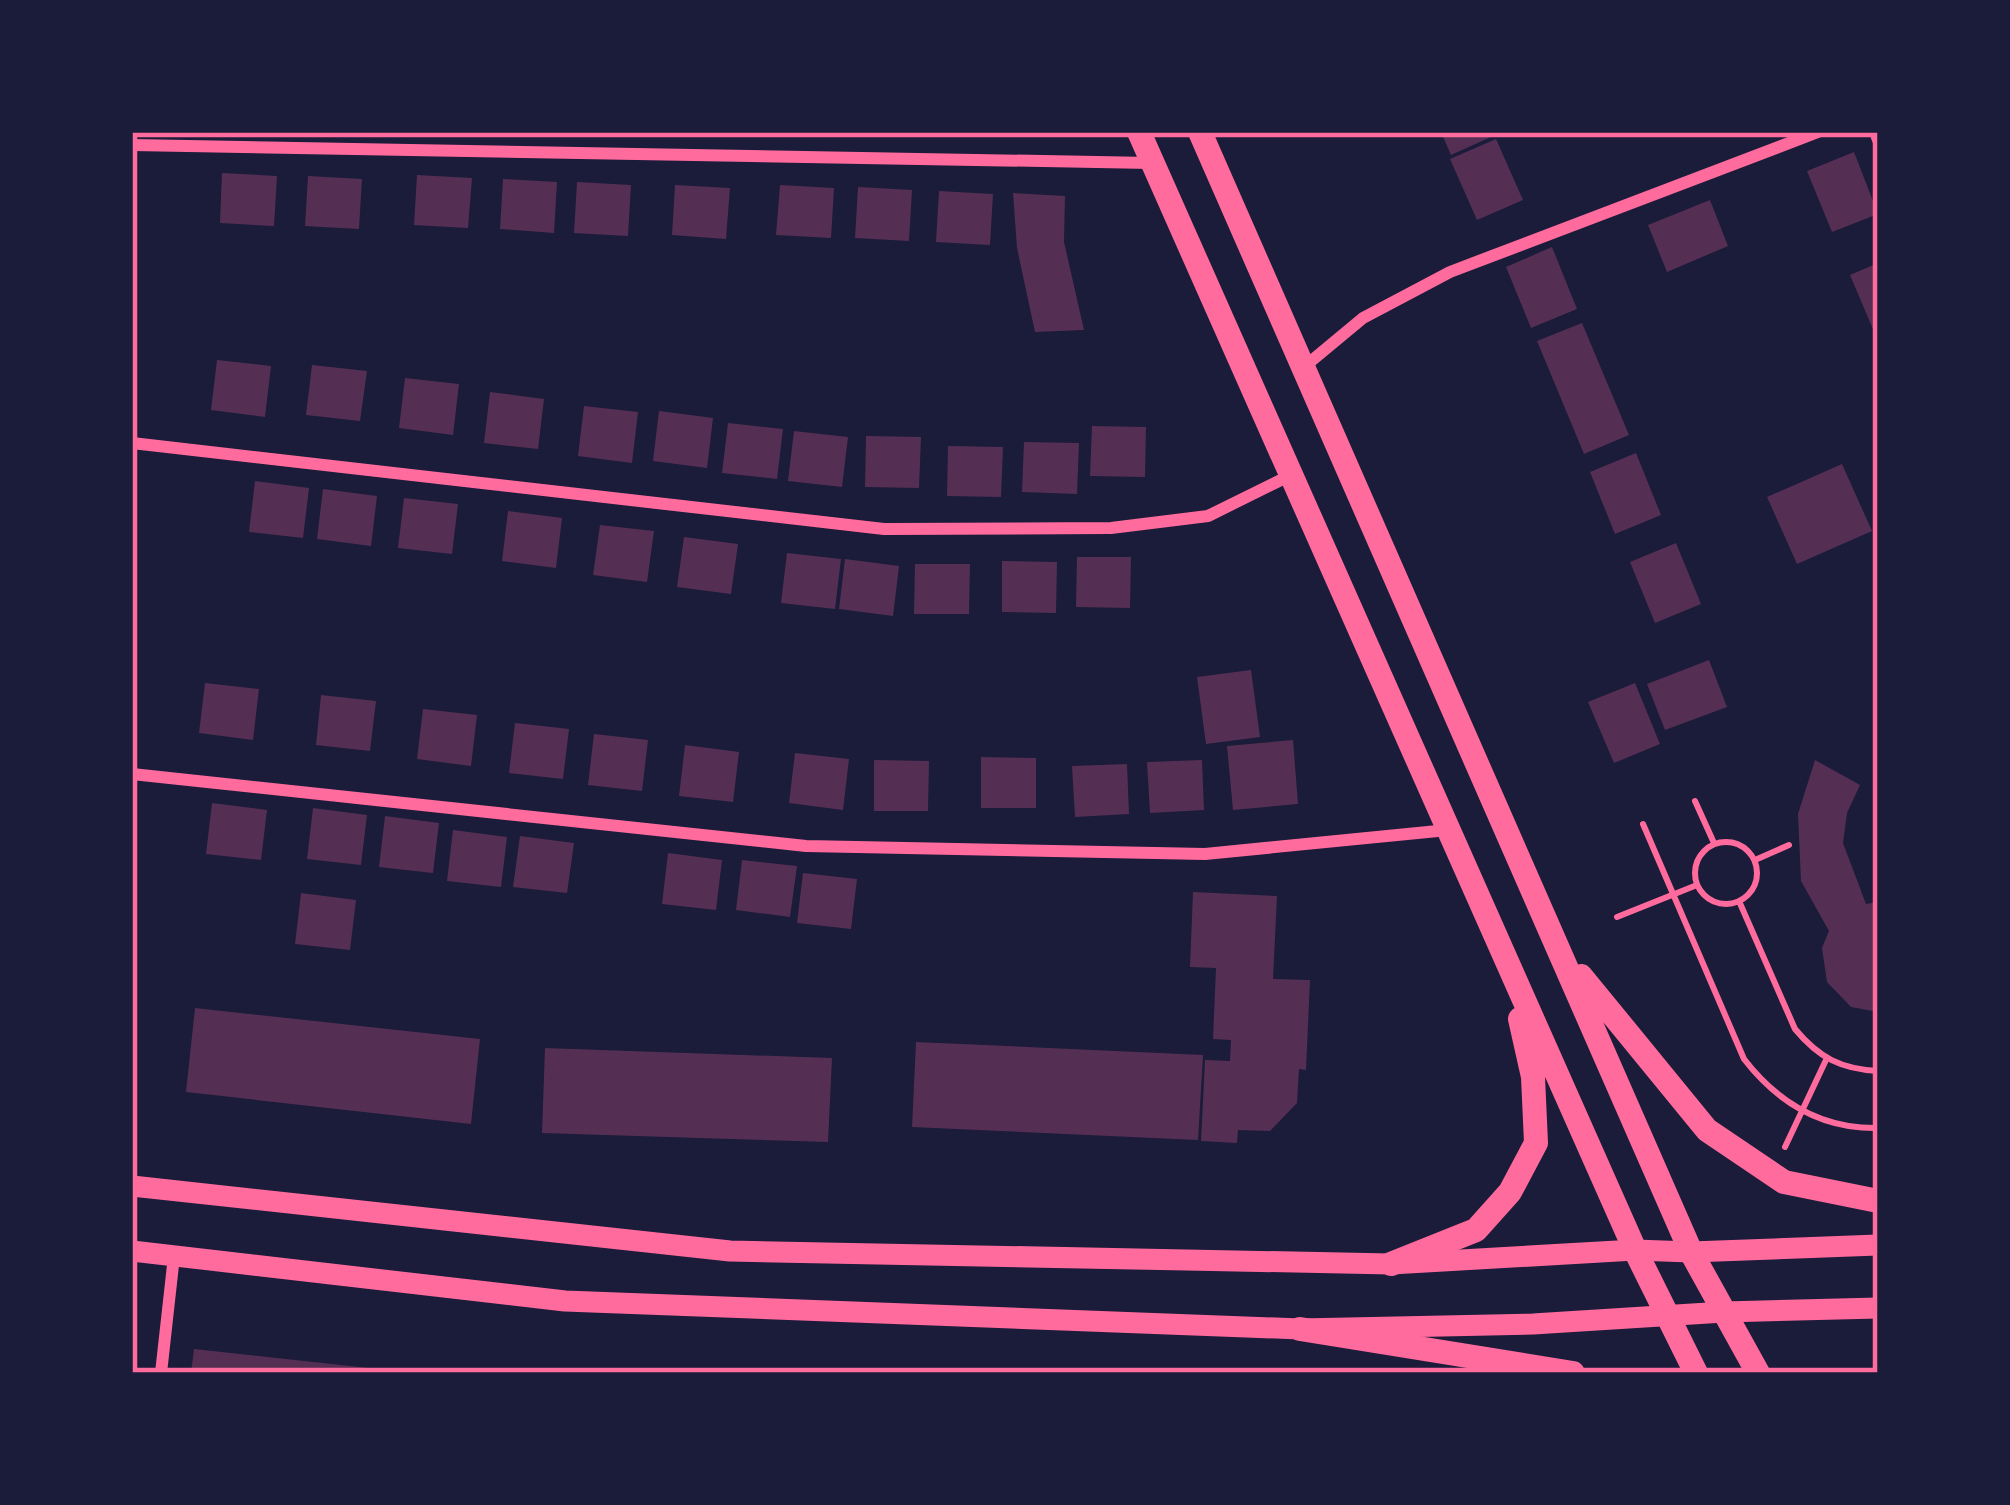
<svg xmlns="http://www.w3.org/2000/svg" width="2010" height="1505" viewBox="0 0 2010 1505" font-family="Merriweather,serif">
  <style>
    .building { fill: #542f53 }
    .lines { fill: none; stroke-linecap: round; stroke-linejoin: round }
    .path { stroke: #ff6b9d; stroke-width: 6 }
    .minor { stroke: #ff6b9d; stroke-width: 12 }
    .secondary { stroke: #ff6b9d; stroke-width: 21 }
    .primary { stroke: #ff6b9d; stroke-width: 21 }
    .trunk { stroke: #ff6b9d; stroke-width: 24 }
    .neatline { fill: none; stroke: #ff6b9d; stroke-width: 4.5 }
  </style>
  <rect width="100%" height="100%" fill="#1b1b3a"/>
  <!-- building -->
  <path class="building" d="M1441 132H1502L1451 155Z
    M1496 139 1523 200 1477 220 1450 159Z
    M1854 152 1878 214 1832 232 1807 171Z
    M222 173 277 176 274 226 220 223Z
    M417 175 472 178 468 228 414 225Z
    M308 176 362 179 359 229 305 226Z
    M503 179 557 182 554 233 500 229Z
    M577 182 631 185 628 236 574 233Z
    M675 185 730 188 726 239 672 235Z
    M780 185 834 188 831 238 776 235Z
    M858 187 912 190 909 241 855 238Z
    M939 191 993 194 990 245 936 242Z
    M1013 193 1065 196 1064 242 1084 330 1035 332 1017 248Z
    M1710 200 1728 246 1667 272 1648 225Z
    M1552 247 1577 309 1531 328 1506 267Z
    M1878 263V341L1850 275Z
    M1582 323 1629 435 1584 454 1537 341Z
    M217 360 271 366 265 417 211 410Z
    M312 365 367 371 360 421 306 415Z
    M405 378 459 384 453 435 399 428Z
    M490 392 544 399 538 449 484 443Z
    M584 406 638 412 632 463 578 456Z
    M659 411 713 418 707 468 653 461Z
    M728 423 783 429 777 479 722 473Z
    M1092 426 1146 427 1145 477 1090 476Z
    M794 431 848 437 842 487 788 481Z
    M866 436 921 437 919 488 865 487Z
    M1024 442 1079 443 1077 494 1022 492Z
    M948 446 1003 447 1001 497 947 496Z
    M1636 453 1661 515 1615 534 1590 472Z
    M1842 464 1872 531 1797 564 1767 497Z
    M255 481 309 488 303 538 249 532Z
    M323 489 377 496 371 546 317 539Z
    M404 498 458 504 452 554 398 548Z
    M508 511 562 518 556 568 502 561Z
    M600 525 654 531 647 582 593 575Z
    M684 537 738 544 731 594 677 587Z
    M1676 543 1701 604 1655 623 1630 562Z
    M787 553 841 559 835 609 781 603Z
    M1077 557H1131L1130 608 1076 607Z
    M845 559 899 566 893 616 839 609Z
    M1002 561 1057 562 1056 613 1002 612Z
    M915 564H970L969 614H914Z
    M1709 660 1727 707 1665 730 1647 684Z
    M1251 670 1260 737 1206 744 1197 677Z
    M205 683 259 689 253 740 199 733Z
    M1635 683 1660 744 1614 763 1588 702Z
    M321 695 376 701 370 751 316 745Z
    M423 709 477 715 471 766 417 759Z
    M515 723 569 729 563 779 509 773Z
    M594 734 648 740 642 791 588 785Z
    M1293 740 1298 804 1233 810 1227 746Z
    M685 745 739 752 733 802 679 796Z
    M795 753 849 759 843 810 789 803Z
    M981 757 1036 758V808H981Z
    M874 760 929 761 928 811H874Z
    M1202 760 1204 810 1150 813 1147 762Z
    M1815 760 1860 785 1847 813 1843 843 1866 904 1878 902V1012L1851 1007 1827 982 1822 948 1829 931 1801 881 1798 814Z
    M1127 764 1129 814 1075 817 1072 766Z
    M212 803 267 810 261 860 206 854Z
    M313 808 367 815 361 865 307 859Z
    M385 816 439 823 433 873 379 867Z
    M453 830 507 837 501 887 447 881Z
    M520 836 574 843 567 893 513 887Z
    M668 853 722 860 716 910 662 904Z
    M742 860 797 866 790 917 736 910Z
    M803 873 857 879 851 929 797 923Z
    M1193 892 1277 896 1273 979 1310 980 1306 1070 1299 1069 1297 1103 1270 1131 1238 1130 1237 1143 1201 1141 1205 1060 1230 1061 1231 1040 1213 1039 1216 968 1190 967Z
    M301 893 356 900 350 950 295 944Z
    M195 1008 480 1039 471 1124 186 1092Z
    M916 1042 1203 1055 1198 1140 912 1127Z
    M545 1048 832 1058 828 1142 542 1133Z
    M194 1349 387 1370V1373H191Z"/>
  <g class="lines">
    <!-- path -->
    <path class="path" d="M1695 801 1714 843
      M1643 824 1744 1059C1778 1103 1821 1129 1878 1128
      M1695 873a31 31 0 1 1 62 0a31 31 0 1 1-62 0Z
      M1755 860 1789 845
      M1739 901 1795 1029C1819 1058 1841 1069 1878 1071
      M1617 917 1697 885
      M1785 1147 1826 1060"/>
    <!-- minor -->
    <path class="minor" d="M1875 132 1878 140
      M132 145 1151 163
      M1304 367 1363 318 1450 272 1818 132
      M132 443 884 529 1111 528 1208 516 1289 476
      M132 774 806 846 1205 854 1448 830
      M161 1373 174 1256"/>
    <!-- secondary -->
    <path class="secondary" d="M132 1186 730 1251 1391 1264 1635 1250 1691 1252
      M132 1251 565 1301 1300 1329 1533 1324 1724 1312"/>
    <!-- primary -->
    <path class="primary" d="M1691 1252 1878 1245
      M1724 1312 1878 1308"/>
    <!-- trunk -->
    <path class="trunk" d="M1139 132 1635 1250 1696 1373
      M1200 132 1691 1252 1758 1373
      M1581 976 1707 1130 1784 1182 1878 1201
      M1391 1264 1476 1230 1510 1192 1536 1143 1533 1077 1520 1019
      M1300 1329 1573 1373"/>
  </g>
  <!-- border -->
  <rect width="2010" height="1505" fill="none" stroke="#1b1b3a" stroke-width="270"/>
  <rect x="135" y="135" width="1740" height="1235" class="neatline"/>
</svg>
